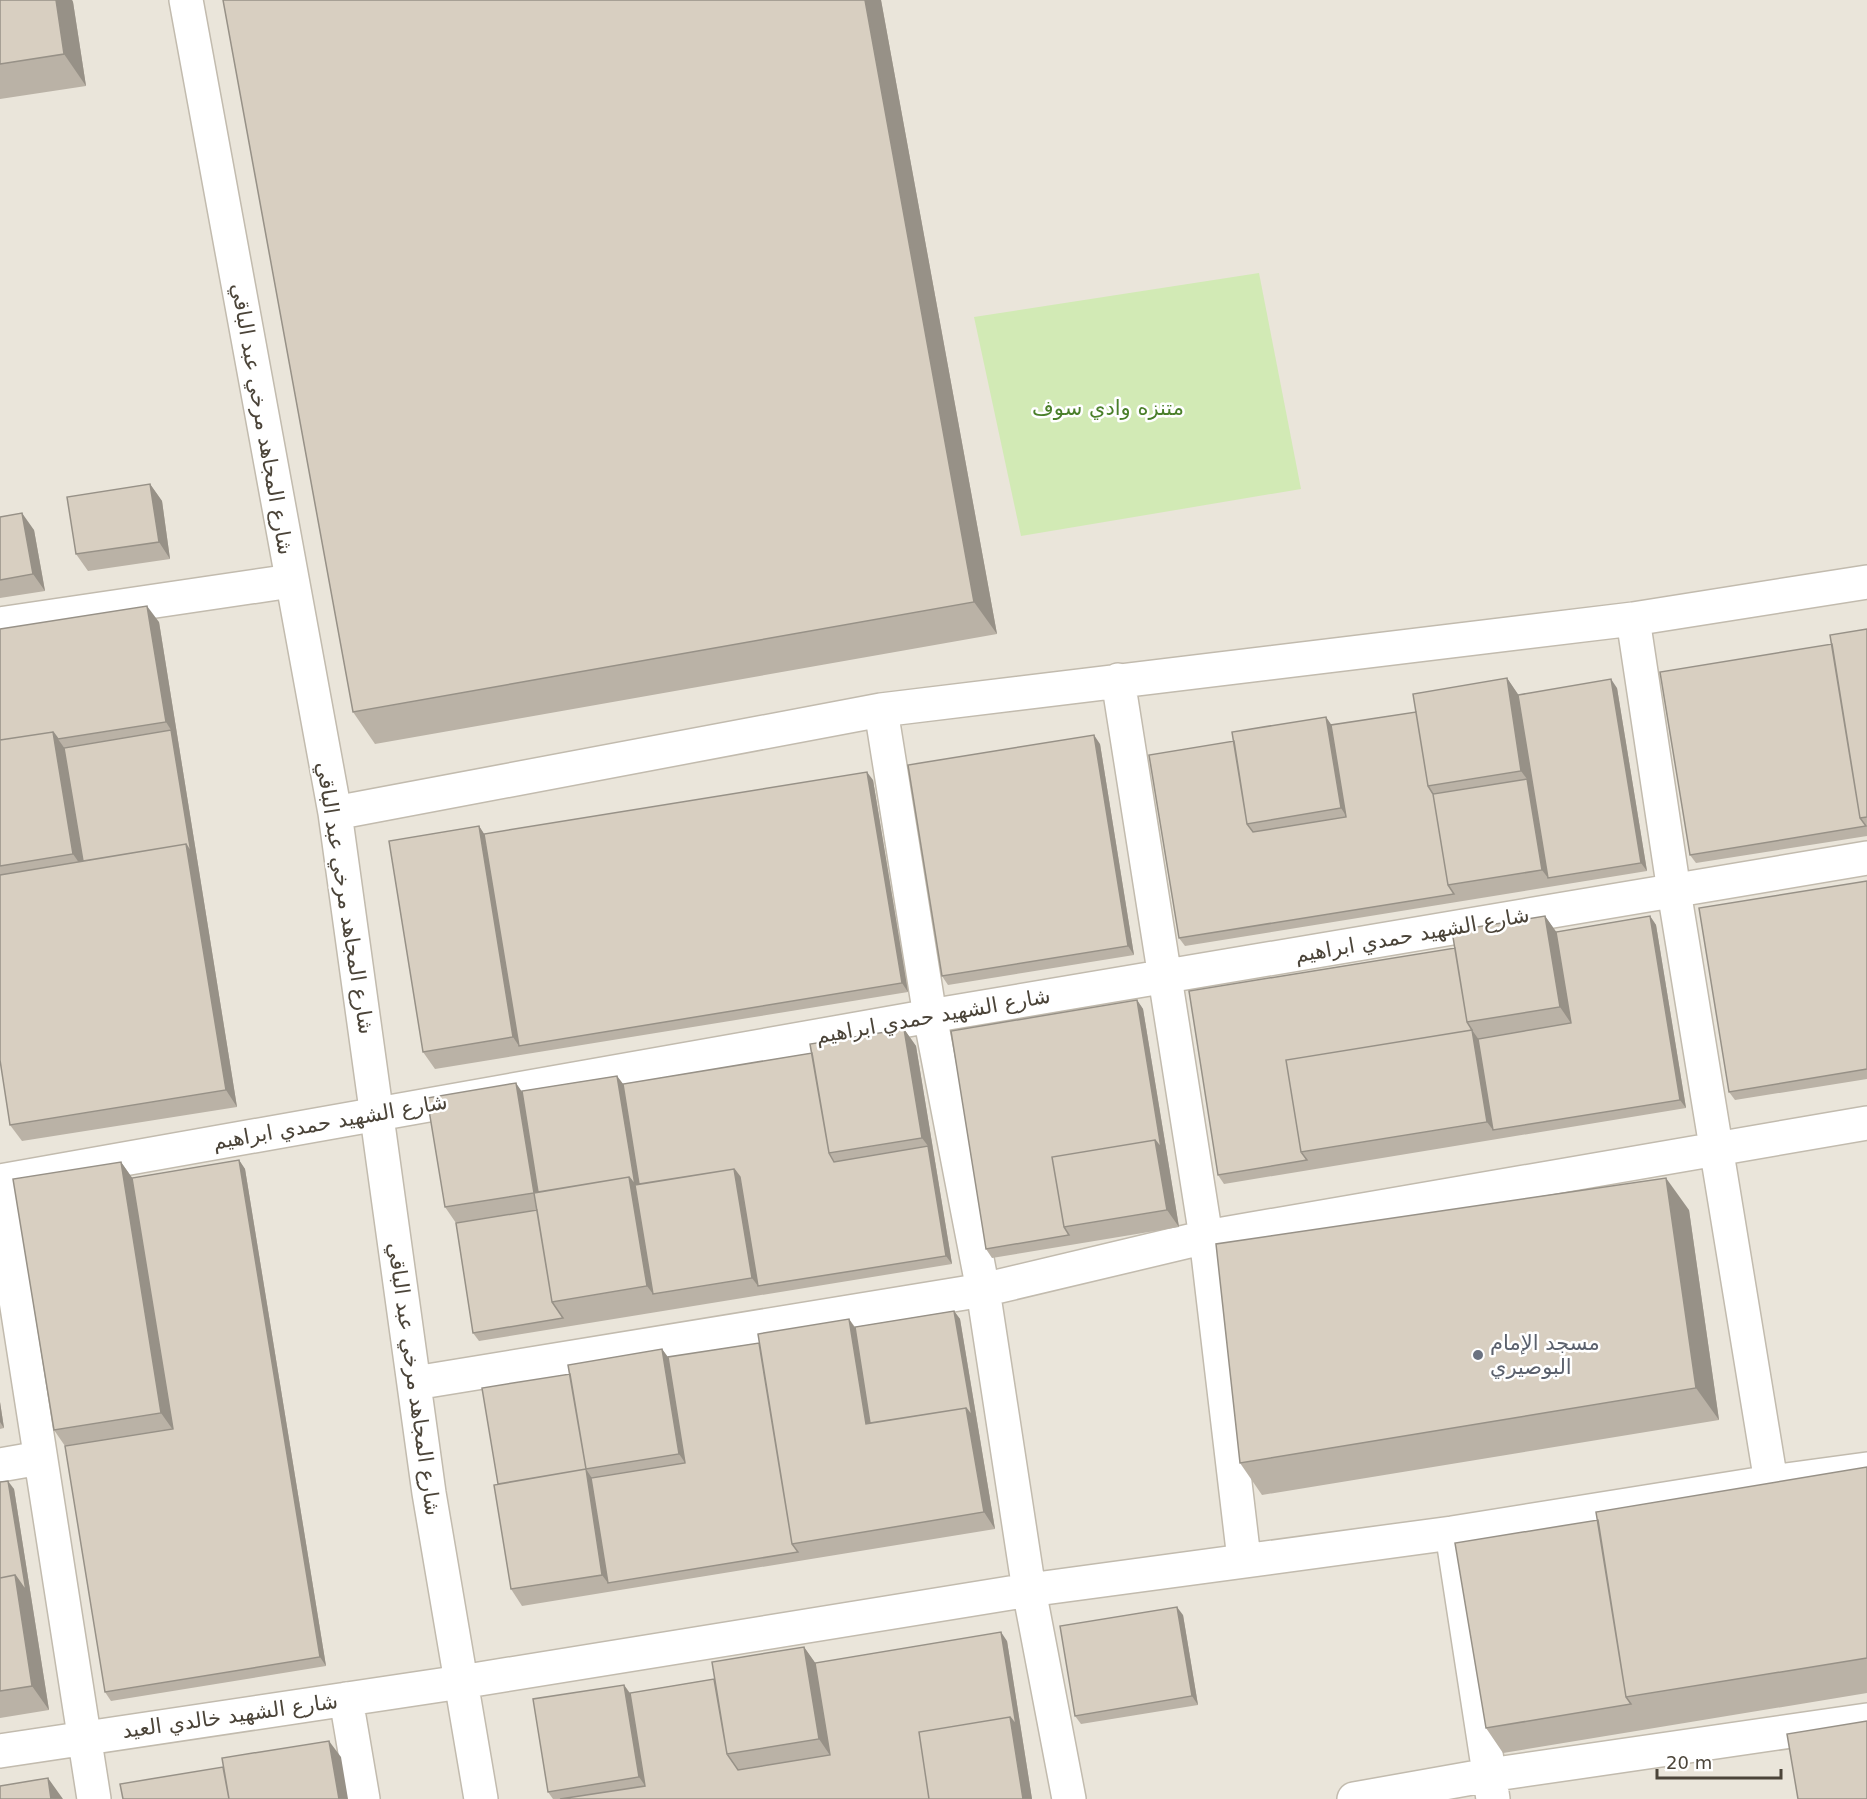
<svg xmlns="http://www.w3.org/2000/svg" width="1867" height="1799" viewBox="0 0 1867 1799" font-family="'DejaVu Sans','Noto Naskh Arabic',sans-serif">
  <style>
    .residential { fill: #eae5da }
    .green { fill: #d2eab5 }
    .lines { fill: none; stroke-linecap: round; stroke-linejoin: round }
    .minor-casing { stroke: #c2bbae; stroke-width: 36 }
    .minor { stroke: #fff; stroke-width: 33 }
    .wall { fill: #bab2a6 }
    .shaded-wall { fill: #979187 }
    .building { fill: #d8cfc1; stroke: #979187; stroke-width: 1.5 }
    .worship-dot { fill: #6b7280; stroke: #fff; stroke-width: 2 }
    .labels { text-anchor: middle; dominant-baseline: central; stroke-width: 5; stroke-linejoin: round; paint-order: stroke }
    .park-label { font-size: 21px; fill: #4a7f2a; stroke: #fff }
    .street-label { font-size: 21px; fill: #4b4439; stroke: #fff }
    .worship-label { font-size: 21px; fill: #5b616d; stroke: #fff; text-anchor: start }
  </style>
  <rect width="100%" height="100%" fill="#f6f3ec"/>
  <!-- residential -->
  <path class="residential" d="M0 0H1867V1799H0Z"/>
  <!-- green -->
  <path class="green" d="M1259 273 1301 489 1021 536 974 317Z"/>
  <g class="lines">
    <defs>
      <path id="minor" d="M186 0 335 813 429 1493 481 1799
        M1633 619 1674 891 1771 1482
        M0 624 291 581
        M1118 680 1206 1237 1244 1559
        M881 710 930 1016 983 1290 1029 1590 1069 1799
        M335 813 881 710 1633 619 1867 582
        M0 1181 930 1016 1867 858
        M0 1198 94 1799
        M415 1383 983 1290 1206 1237 1867 1123
        M0 1465 40 1458
        M1452 1533 1493 1799
        M346 1699 363 1799
        M0 1751 461 1682 1029 1590 1452 1533 1771 1482 1867 1469
        M1354 1799 1489 1775 1867 1720"/>
    </defs>
    <!-- minor casing -->
    <use href="#minor" class="minor-casing"/>
    <!-- minor -->
    <use href="#minor" class="minor"/>
  </g>
  <!-- wall -->
  <path class="wall" d="M0 0H72L73 2 86 86 0 99Z
    M223 0H881L997 634 375 744 353 712Z
    M150 484 162 501 170 559 88 571 76 554Z
    M0 517 34 530 45 591 0 598Z
    M159 622 237 1107 22 1141 10 1125 0 1060V629Z
    M1867 629V836L1696 863 1690 855 1832 644Z
    M1507 678 1518 695 1617 688 1647 871 1185 946 1179 938 1234 741 1326 717 1331 725 1416 712Z
    M1100 744 1134 955 948 985 942 976Z
    M873 780 908 992 435 1069 423 1052 479 826 484 834Z
    M1867 881V1079L1735 1100 1729 1092Z
    M1545 916 1556 932 1650 916 1656 925 1686 1108 1224 1184 1218 1175 1455 948Z
    M1137 1000 1143 1009 1179 1227 992 1258 986 1249Z
    M904 1029 916 1046 952 1264 479 1341 473 1333 456 1223 445 1207 522 1091 617 1076 623 1084 812 1053Z
    M239 1160 245 1169 326 1666 111 1701 105 1692 65 1446 54 1430 121 1162 132 1178Z
    M1689 1210 1719 1420 1262 1495 1240 1463Z
    M954 1311 960 1319 995 1529 522 1606 511 1589 498 1484 570 1374 662 1349 668 1357 759 1343 849 1319 855 1327Z
    M0 1402 4 1428 0 1429Z
    M1867 1467V1693L1503 1753 1486 1728 1598 1520Z
    M0 1482 14 1489 49 1710 0 1718Z
    M1183 1615 1198 1705 1081 1724 1075 1716Z
    M1007 1641 1032 1799H553L548 1792 624 1685 630 1693 714 1679 804 1647 815 1663Z"/>
  <!-- shaded-wall -->
  <path class="shaded-wall" d="M56 0H72L73 2 86 86 64 54Z
    M865 0H881L997 634 974 602Z
    M150 484 162 501 170 559 159 542Z
    M22 513 34 530 45 591 33 574Z
    M147 606 159 622 237 1107 226 1090 186 844 171 730 166 722Z
    M1507 678 1524 703 1548 878 1542 870 1527 779 1521 771Z
    M1611 679 1617 688 1647 871 1641 863Z
    M1326 717 1337 733 1352 825 1341 808Z
    M53 732 70 756 84 870 73 854Z
    M1094 735 1100 744 1134 955 1128 946Z
    M867 772 873 780 908 992 902 983Z
    M479 826 490 843 519 1046 513 1037Z
    M1545 916 1562 940 1577 1032 1560 1007Z
    M1650 916 1656 925 1686 1108 1680 1100Z
    M1137 1000 1143 1009 1179 1227 1167 1210 1155 1140Z
    M904 1029 916 1046 952 1264 946 1256 928 1146 922 1138Z
    M1472 1030 1484 1047 1493 1130 1487 1122Z
    M617 1076 629 1092 653 1294 647 1286 629 1177Z
    M516 1083 533 1108 549 1199 534 1193Z
    M239 1160 245 1169 326 1666 320 1657Z
    M121 1162 138 1186 178 1437 161 1413Z
    M734 1169 746 1186 758 1286 752 1278Z
    M1666 1178 1689 1210 1719 1420 1696 1388Z
    M954 1311 960 1319 995 1529 984 1512 966 1408Z
    M849 1319 860 1336 876 1432 866 1424Z
    M662 1349 674 1366 691 1471 679 1454Z
    M0 1402 4 1428 0 1422Z
    M586 1469 597 1486 608 1583 602 1575Z
    M8 1481 14 1489 49 1710 32 1686 15 1575Z
    M1177 1607 1183 1615 1198 1705 1192 1696Z
    M1001 1632 1007 1641 1032 1799H1023L1010 1717Z
    M804 1647 821 1671 836 1764 819 1739Z
    M624 1685 635 1701 651 1794 639 1777Z
    M329 1741 341 1757 348 1799H339Z
    M48 1778 63 1799H51Z"/>
  <!-- building -->
  <path class="building" d="M0 0H56L64 54 0 64Z
    M223 0H865L974 602 353 712Z
    M150 484 159 542 76 554 67 497Z
    M22 513 33 574 0 580V517Z
    M147 606 166 722 58 739 53 732 0 740V629Z
    M1867 629V817L1860 818 1830 635Z
    M1832 644 1860 818 1866 826 1690 855 1660 672Z
    M1507 678 1521 771 1428 786 1413 694Z
    M1611 679 1641 863 1548 878 1518 695Z
    M1416 712 1428 786 1433 794 1448 885 1454 894 1179 938 1149 755 1234 741 1247 824 1253 832 1346 817 1331 725Z
    M1326 717 1341 808 1247 824 1232 732Z
    M171 730 191 853 186 844 83 861 64 748Z
    M53 732 73 854 0 866V740Z
    M1094 735 1128 946 942 976 908 765Z
    M867 772 902 983 519 1046 484 834Z
    M1527 779 1542 870 1448 885 1433 794Z
    M479 826 513 1037 423 1052 389 841Z
    M186 844 226 1090 10 1125 0 1060V875Z
    M1867 881V1069L1729 1092 1699 908Z
    M1545 916 1560 1007 1467 1022 1452 931Z
    M1650 916 1680 1100 1493 1130 1478 1039 1571 1023 1556 932Z
    M1455 948 1467 1022 1472 1030 1286 1060 1301 1152 1307 1160 1218 1175 1189 991Z
    M1137 1000 1161 1148 1155 1140 1052 1157 1064 1227 1069 1235 986 1249 951 1031Z
    M904 1029 922 1138 829 1153 810 1044Z
    M1472 1030 1487 1122 1301 1152 1286 1060Z
    M812 1053 829 1153 834 1162 928 1146 946 1256 758 1286 740 1177 734 1169 639 1184 623 1084Z
    M617 1076 635 1185 629 1177 538 1192 522 1091Z
    M516 1083 534 1193 445 1207 427 1098Z
    M1155 1140 1167 1210 1064 1227 1052 1157Z
    M239 1160 320 1657 105 1692 65 1446 173 1429 132 1178Z
    M121 1162 161 1413 54 1430 13 1179Z
    M734 1169 752 1278 653 1294 635 1185Z
    M629 1177 647 1286 552 1302 534 1193Z
    M1666 1178 1696 1388 1240 1463 1216 1244Z
    M537 1210 552 1302 563 1318 473 1333 456 1223Z
    M954 1311 972 1416 966 1408 870 1423 855 1327Z
    M849 1319 866 1424 966 1408 984 1512 792 1544 758 1334Z
    M759 1343 792 1544 798 1552 608 1583 591 1478 685 1463 668 1357Z
    M662 1349 679 1454 586 1469 568 1365Z
    M570 1374 586 1469 498 1484 482 1388Z
    M1867 1467V1658L1626 1697 1596 1512Z
    M586 1469 602 1575 511 1589 494 1485Z
    M8 1481 26 1591 15 1575 0 1578V1482Z
    M1598 1520 1626 1697 1631 1704 1486 1728 1455 1543Z
    M15 1575 32 1686 0 1691V1578Z
    M1177 1607 1192 1696 1075 1716 1060 1626Z
    M1001 1632 1016 1725 1010 1717 919 1732 929 1799H560L645 1786 630 1693 714 1679 727 1754 738 1770 830 1755 815 1663Z
    M804 1647 819 1739 727 1754 712 1662Z
    M624 1685 639 1777 548 1792 533 1699Z
    M1010 1717 1023 1799H929L919 1732Z
    M1867 1721V1799H1798L1787 1734Z
    M329 1741 339 1799H229L222 1758Z
    M223 1767 229 1799H123L120 1784Z
    M48 1778 51 1799H0V1786Z"/>
  <!-- markers -->
  <circle class="worship-dot" cx="1478" cy="1355" r="6"/>
  <g class="labels">
    <!-- park labels -->
    <g class="park-label">
      <text x="1108" y="408">متنزه وادي سوف</text>
    </g>
    <!-- street labels -->
    <g class="street-label">
      <text transform="translate(262 419) rotate(80)">شارع المجاهد مرخي عبد الباقي</text>
      <text transform="translate(345 898) rotate(81)">شارع المجاهد مرخي عبد الباقي</text>
      <text transform="translate(1412 935) rotate(-10)">شارع الشهيد حمدي ابراهيم</text>
      <text transform="translate(933 1016) rotate(-10)">شارع الشهيد حمدي ابراهيم</text>
      <text transform="translate(330 1122) rotate(-10)">شارع الشهيد حمدي ابراهيم</text>
      <text transform="translate(414 1379) rotate(82)">شارع المجاهد مرخي عبد الباقي</text>
      <text transform="translate(230 1716) rotate(-8)">شارع الشهيد خالدي العيد</text>
    </g>
    <!-- worship labels -->
    <g class="worship-label">
      <text x="1490" y="1343">مسجد الإمام<tspan x="1490" dy="24">البوصيري</tspan></text>
    </g>
  </g>
  <!-- scale -->
  <path d="M1657 1769v9h124v-9" fill="none" stroke="#4b4439" stroke-width="3"/>
  <text x="1666" y="1769" font-size="18" fill="#4b4439" stroke="#ffffff" stroke-width="4.5" paint-order="stroke">20 m</text>
</svg>
